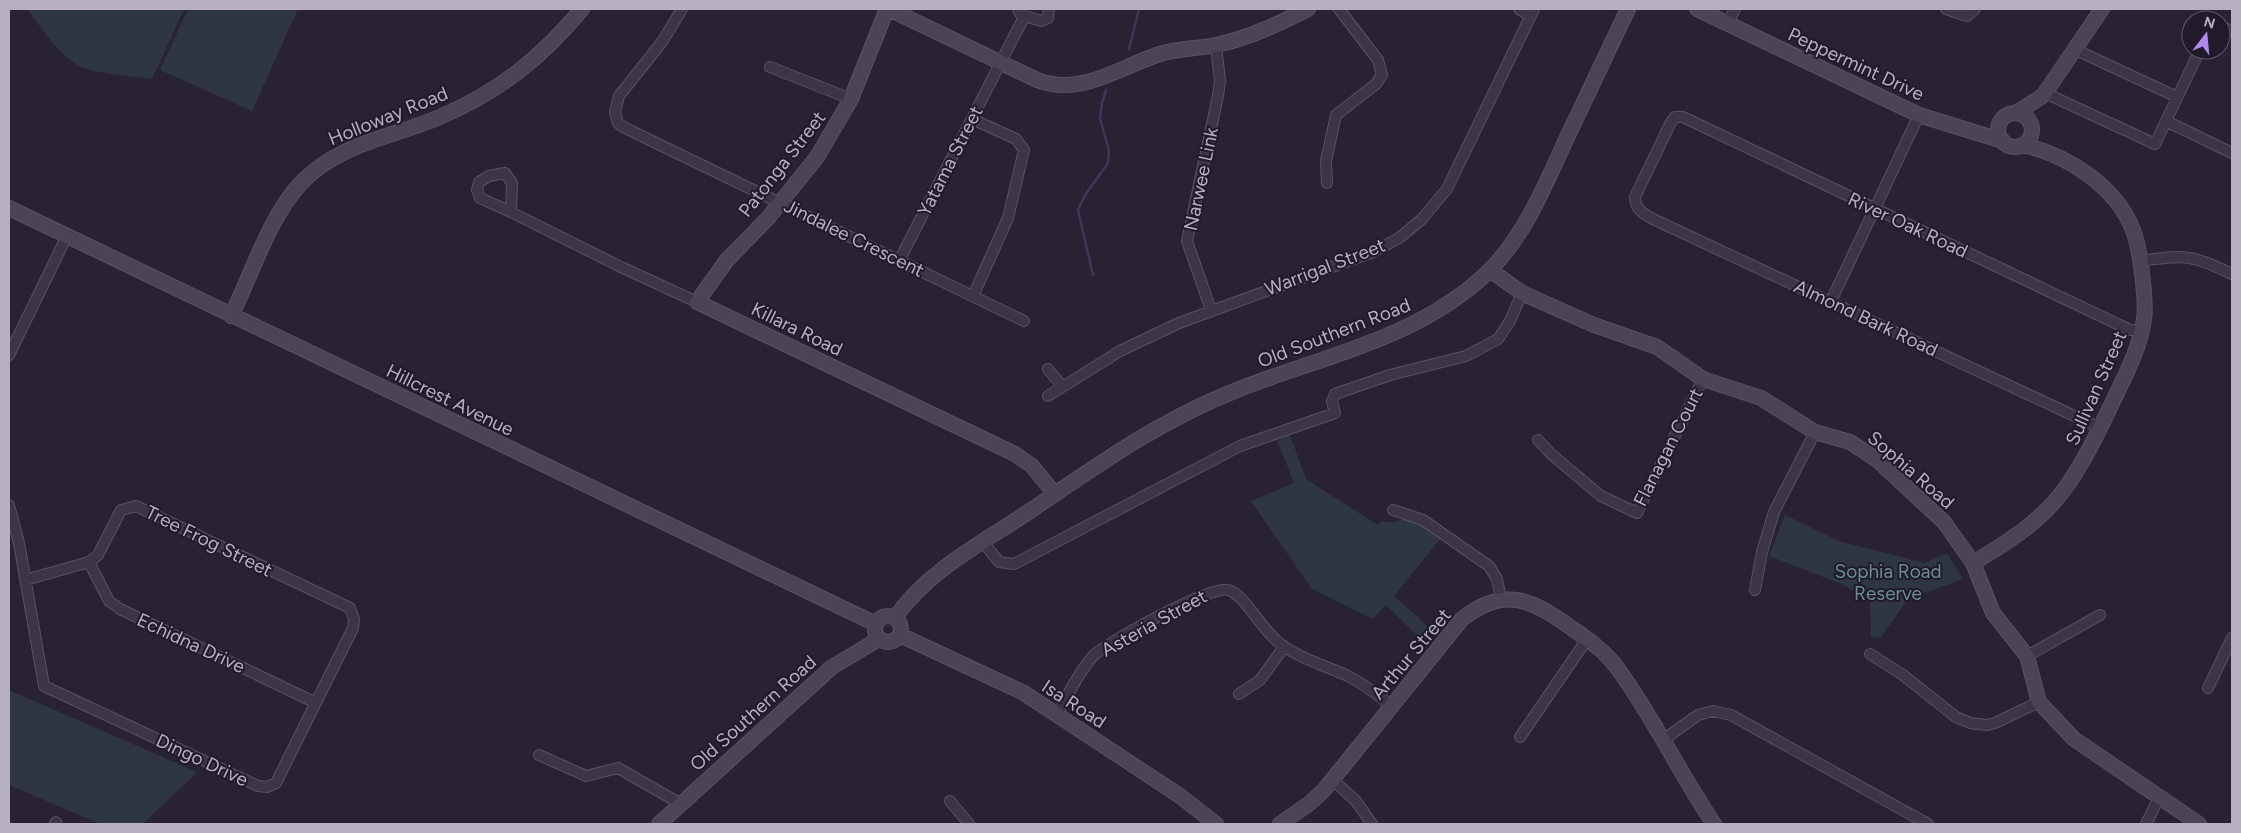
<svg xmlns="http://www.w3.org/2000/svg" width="2241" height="833" viewBox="0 0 2241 833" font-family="Figtree,sans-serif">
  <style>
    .green { fill: #2e3644 }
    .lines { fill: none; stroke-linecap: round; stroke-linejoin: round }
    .stream { stroke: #413558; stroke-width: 2.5 }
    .street-casing { stroke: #595263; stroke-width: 12 }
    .secondary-casing { stroke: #595263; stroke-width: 16 }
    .street { stroke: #3b3545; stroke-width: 10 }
    .secondary { stroke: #4c4358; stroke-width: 14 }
    .labels { text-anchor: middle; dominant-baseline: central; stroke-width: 4; stroke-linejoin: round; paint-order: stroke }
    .street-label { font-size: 19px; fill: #b7afc2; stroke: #201a2a }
    .park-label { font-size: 19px; fill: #698f90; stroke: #201a2a }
  </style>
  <rect width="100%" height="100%" fill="#282234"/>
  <!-- green -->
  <path class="green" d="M27 9H184L152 79C132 76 110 75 90 70 62 63 44 30 27 9Z
    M188 9H298L252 111 160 70Z
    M1290 435 1306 479 1378 525 1382 521C1392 525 1400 518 1410 519 1421 521 1432 532 1441 538L1394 596 1434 632 1425 643 1386 605 1373 619 1312 589 1251 501 1294 483 1277 440Z
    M1785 515 1839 541 1925 563 1947 553 1963 579 1908 599 1880 638 1871 637 1870 602 1844 585 1769 556Z
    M9 690 197 772 143 824H100L9 785Z"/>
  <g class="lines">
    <!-- stream -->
    <path class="stream" d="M1129 49 1139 9
      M1093 275 1078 210 1085 195 1108 163 1109 151 1100 118 1102 103 1106 90"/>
    <defs>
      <path id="street" d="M682 9 662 42 619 96 615 112 618 123 623 127 1024 321
        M1018 9 1021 15 1041 21 1048 18 1049 9
        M1519 9 1530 16
        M1946 9 1967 16 1975 9
        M1728 23 1735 9
        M2221 27 2232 31
        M2076 50 2177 97
        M770 67 851 99
        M2041 97 2045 93 2155 144 2200 50
        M972 119 1016 139 1024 150 1008 218 973 296
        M2166 121 2232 153
        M1327 183 1326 161 1336 115 1376 84 1382 75 1378 60 1339 9
        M511 212 480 198 477 190 479 182 489 176 505 173 512 183 511 212 621 267 697 302
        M899 261 1024 17
        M2141 261C2186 254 2191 255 2232 274
        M1831 301 1919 115
        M1211 310 1187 241 1218 96 1220 81 1216 45
        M9 355 67 236
        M1048 369 1062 386
        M1048 396 1120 351 1179 323 1373 252 1399 238 1421 220 1447 189 1534 9
        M2100 428 1655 220C1644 214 1635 210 1635 197L1671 122 1675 117H1683L2130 330H2142
        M1538 440 1551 454 1601 496 1637 513 1703 379
        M9 505 19 543 44 686 258 786 267 787 276 783 353 628 354 619 350 608 136 506 121 510 98 555 89 562 25 580
        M1393 510 1423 520 1489 566 1497 579 1501 599
        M983 542 999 562 1014 564 1240 446 1335 413 1332 401 1335 394 1390 375 1466 356 1498 339 1510 321 1522 293
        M89 562 109 601 120 609 314 702
        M1755 590 1762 552 1774 512 1815 432
        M1870 654 1903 675 1956 717 1970 723 1987 725 1995 723 2039 702
        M2027 656 2100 615
        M2208 688 2232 638
        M1239 694 1260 680 1284 647
        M1057 714C1068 695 1078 673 1093 656 1107 642 1211 585 1228 590 1243 593 1261 628 1277 641 1297 658 1324 665 1348 676 1364 684 1378 695 1392 706
        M1520 737 1587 639
        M1663 740 1698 715 1713 711 1731 715 1928 824
        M539 755 586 776 618 768 681 804
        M1333 780 1356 801 1372 824
        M950 801 969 824
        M55 824 56 822
        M2146 824 2159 798"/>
      <path id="secondary" d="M887 9 851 99 817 157 768 218 727 260 697 302 1015 454 1032 466 1055 494
        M889 9 1037 80C1081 97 1119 67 1160 54 1178 48 1198 49 1216 45 1249 38 1278 24 1308 9
        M1697 9 1919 115 2003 141
        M2045 93 2102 9
        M2016 113 2041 97
        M1998 130a17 17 0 1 1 34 0a17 17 0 1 1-34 0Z
        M9 208 876 624
        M1490 270 1522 293 1594 325 1657 347 1703 379 1761 398 1815 432 1850 442 1876 459 1944 522 1973 563 1993 613 2027 656 2039 702 2074 739 2199 824
        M231 316C253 272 268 219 301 183 339 143 391 138 440 117 499 92 541 58 582 9
        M1973 563C2008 542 2042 521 2066 487 2086 459 2100 428 2115 397 2127 372 2140 347 2144 319 2146 307 2144 294 2143 282 2141 264 2139 246 2133 230 2116 186 2067 155 2023 145
        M875 629a13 13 0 1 1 26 0a13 13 0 1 1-26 0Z
        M895 618C926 572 982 543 1027 513 1095 467 1160 420 1237 390 1325 355 1418 339 1488 272 1523 238 1544 188 1564 144 1585 99 1607 54 1628 9
        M900 635 1024 693 1180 796 1216 824
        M659 824 832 667 879 639
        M1280 824 1310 803 1324 790 1462 619C1505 585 1533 600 1573 629 1590 641 1606 652 1618 669 1654 718 1680 774 1714 824"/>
    </defs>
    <!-- street casing -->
    <use href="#street" class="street-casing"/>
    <!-- secondary casing -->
    <use href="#secondary" class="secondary-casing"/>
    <!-- street -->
    <use href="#street" class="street"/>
    <!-- secondary -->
    <use href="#secondary" class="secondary"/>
  </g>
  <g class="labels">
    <!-- street labels -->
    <g class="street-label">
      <text transform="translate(1856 64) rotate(25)">Peppermint Drive</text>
      <text transform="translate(388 116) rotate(-22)">Holloway Road</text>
      <text transform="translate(950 161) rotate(-63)">Yatama Street</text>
      <text transform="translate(782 164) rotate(-52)">Patonga Street</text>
      <text transform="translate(1201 179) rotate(-78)">Narwee Link</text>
      <text transform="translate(1908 225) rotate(25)">River Oak Road</text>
      <text transform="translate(854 238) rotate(26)">Jindalee Crescent</text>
      <text transform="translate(1325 267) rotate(-21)">Warrigal Street</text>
      <text transform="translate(1866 318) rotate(25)">Almond Bark Road</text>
      <text transform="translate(797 329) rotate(26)">Killara Road</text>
      <text transform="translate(1334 333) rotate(-21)">Old Southern Road</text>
      <text transform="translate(2096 388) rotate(-66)">Sullivan Street</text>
      <text transform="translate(450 400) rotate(26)">Hillcrest Avenue</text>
      <text transform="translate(1668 447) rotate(-63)">Flanagan Court</text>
      <text transform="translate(1911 470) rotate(41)">Sophia Road</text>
      <text transform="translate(209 541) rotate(26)">Tree Frog Street</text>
      <text transform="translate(1154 623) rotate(-29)">Asteria Street</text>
      <text transform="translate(191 643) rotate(25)">Echidna Drive</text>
      <text transform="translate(1411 654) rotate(-50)">Arthur Street</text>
      <text transform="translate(1074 704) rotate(33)">Isa Road</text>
      <text transform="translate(753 713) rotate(-42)">Old Southern Road</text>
      <text transform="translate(202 760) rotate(25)">Dingo Drive</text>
    </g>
    <!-- park labels -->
    <g class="park-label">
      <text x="1888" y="571">Sophia Road<tspan x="1888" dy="22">Reserve</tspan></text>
    </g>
  </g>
  <!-- border -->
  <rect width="2241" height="833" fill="none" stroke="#b7afc2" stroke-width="20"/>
  <!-- north arrow -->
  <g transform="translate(2206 35) rotate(16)"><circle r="24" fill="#201a2a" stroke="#5c5667"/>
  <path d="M0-4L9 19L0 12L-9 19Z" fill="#b189ed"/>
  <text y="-8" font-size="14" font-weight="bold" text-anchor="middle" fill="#b7afc2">N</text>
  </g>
</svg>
